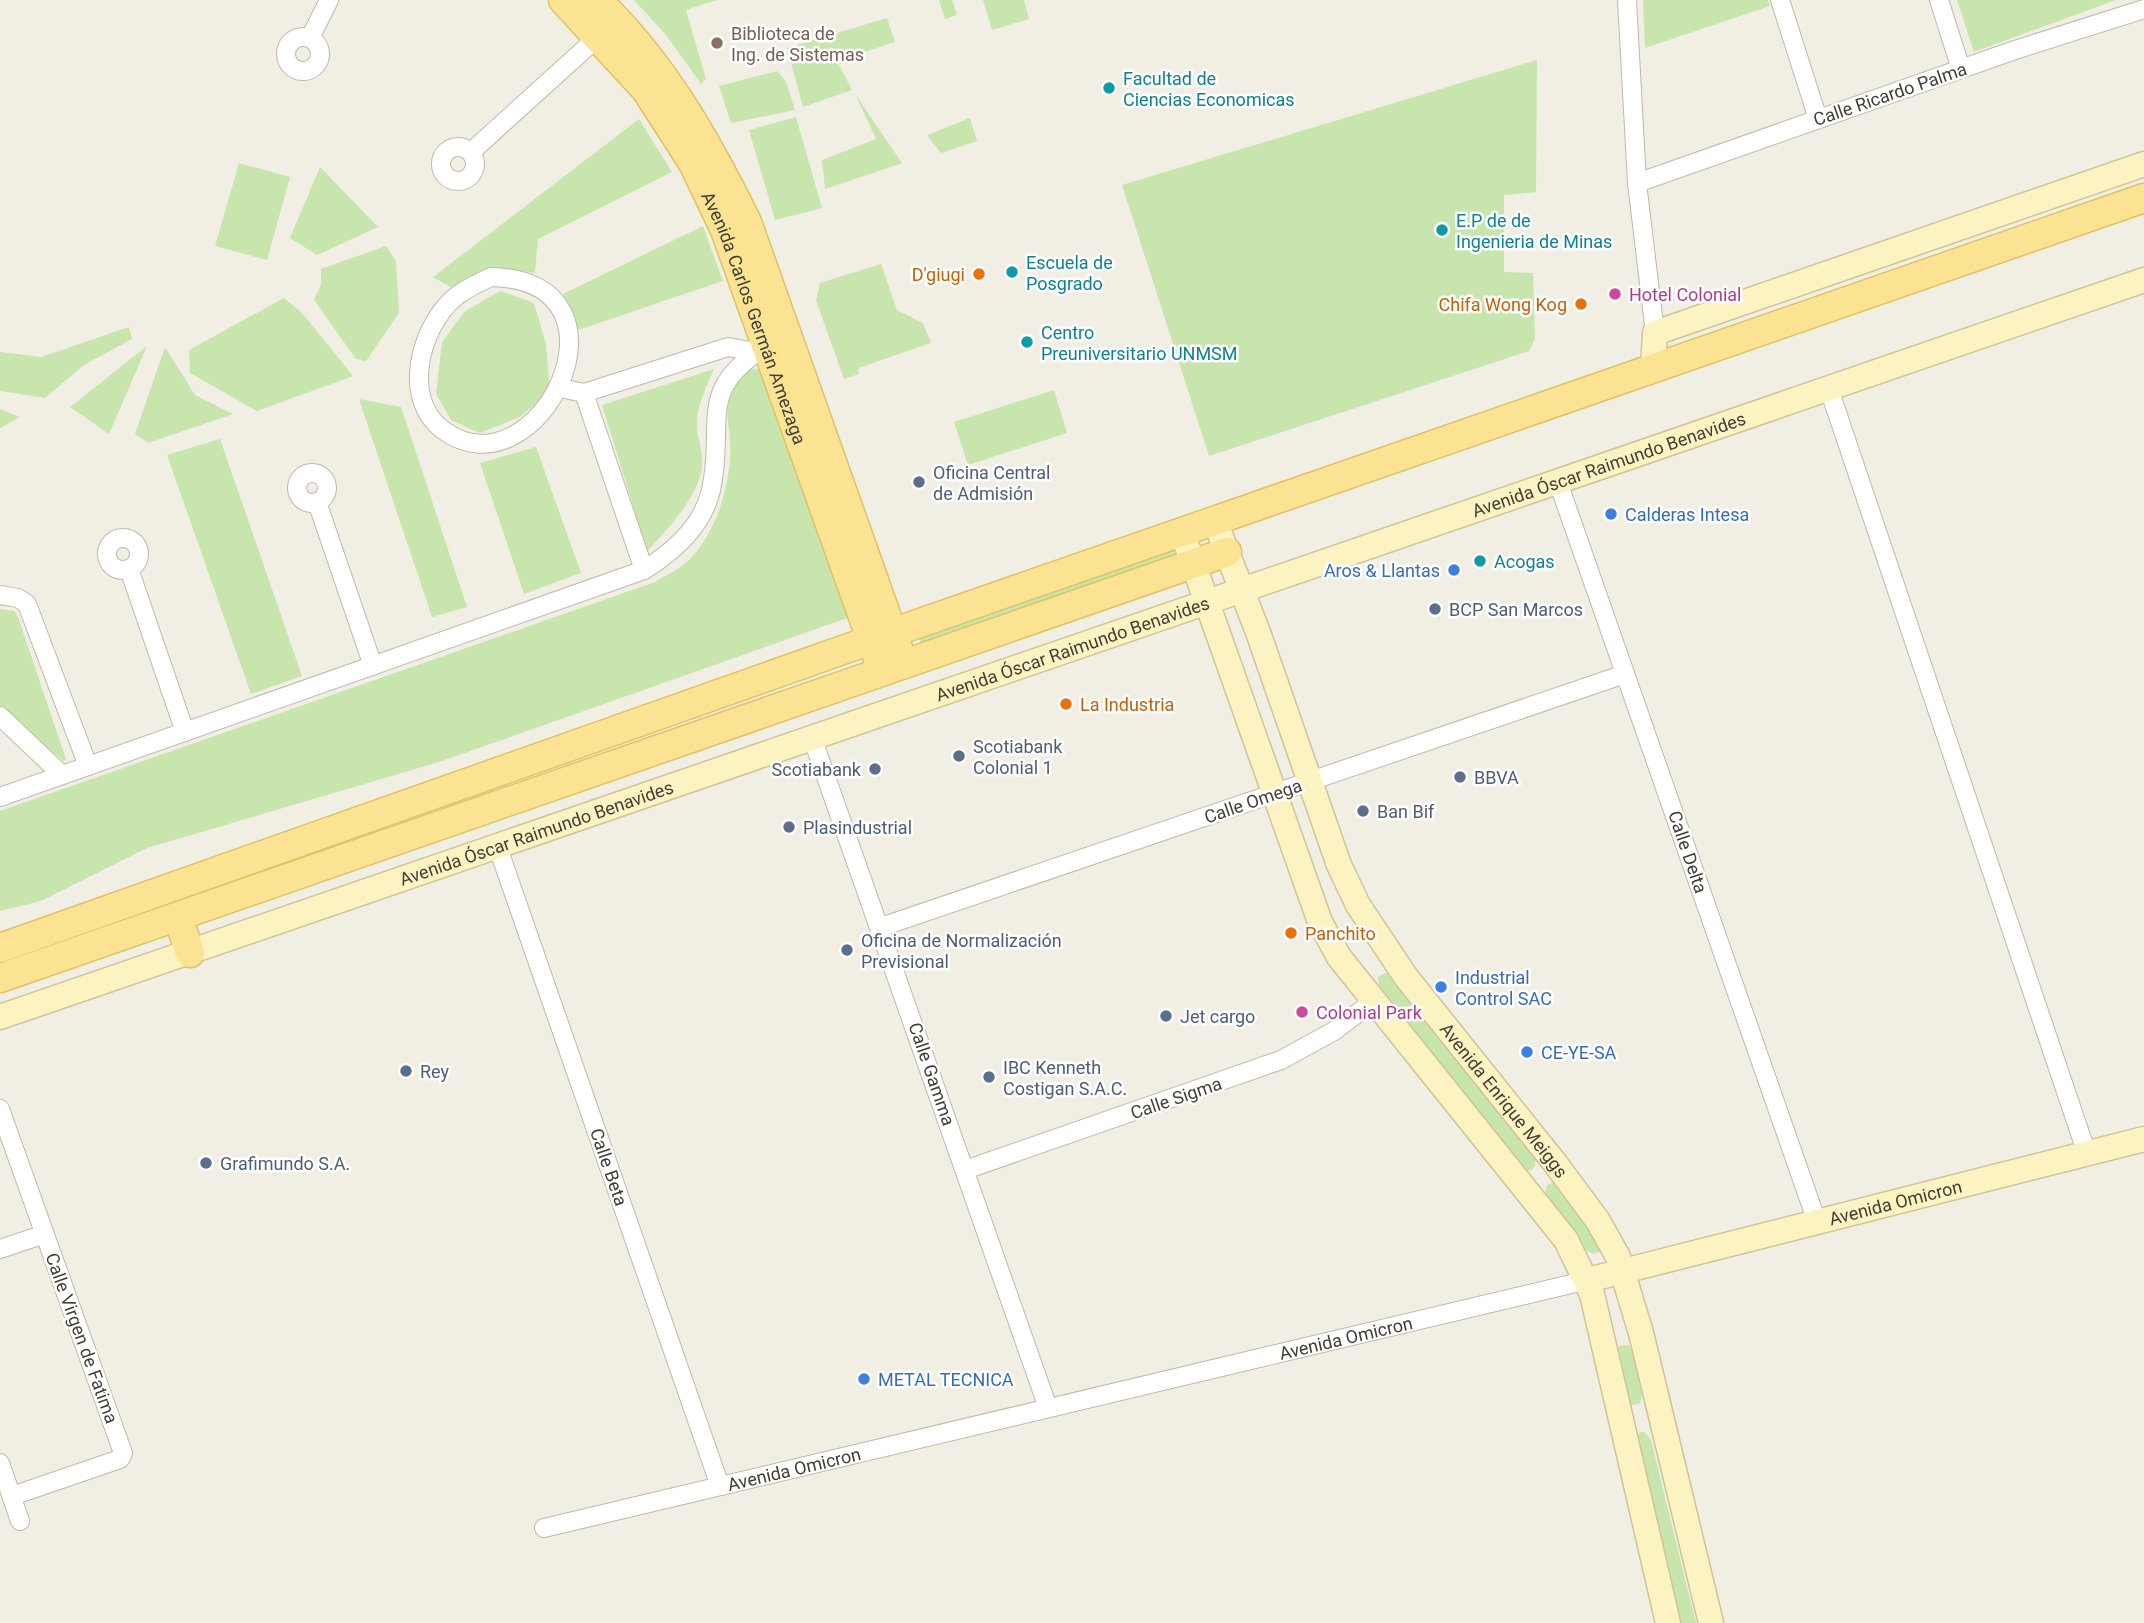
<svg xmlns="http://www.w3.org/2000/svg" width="2144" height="1623" viewBox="0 0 2144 1623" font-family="Roboto,sans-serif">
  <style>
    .green { fill: #c8e5ae }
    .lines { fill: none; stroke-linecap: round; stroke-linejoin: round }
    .street-casing { stroke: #bfb9aa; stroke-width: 20 }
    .secondary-casing { stroke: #d0c496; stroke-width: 27 }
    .primary-casing { stroke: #dec365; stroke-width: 31 }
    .street { stroke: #fff; stroke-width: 18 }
    .secondary { stroke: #fcf3c3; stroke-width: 24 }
    .primary { stroke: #fae494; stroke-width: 28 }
    .education-dot { fill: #8d6e63; stroke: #fff; stroke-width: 2.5 }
    .culture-dot { fill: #0f9aa8; stroke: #fff; stroke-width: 2.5 }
    .food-dot { fill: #e8710a; stroke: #fff; stroke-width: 2.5 }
    .hotel-dot { fill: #d1479c; stroke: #fff; stroke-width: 2.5 }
    .service-dot { fill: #5c6f8a; stroke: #fff; stroke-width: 2.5 }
    .shop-dot { fill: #3f7fe0; stroke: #fff; stroke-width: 2.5 }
    .labels { text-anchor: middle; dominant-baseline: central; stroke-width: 5; stroke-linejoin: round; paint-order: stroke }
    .education-label { font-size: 18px; fill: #785e54; stroke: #fff; text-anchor: start }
    .culture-label { font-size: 18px; fill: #0d838f; stroke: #fff; text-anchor: start }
    .street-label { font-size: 18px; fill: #433e34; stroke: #fff }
    .food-label { font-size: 18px; fill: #c56008; stroke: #fff; text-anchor: end }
    .hotel-label { font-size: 18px; fill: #b23c85; stroke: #fff; text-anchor: start }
    .service-label { font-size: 18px; fill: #4e5e75; stroke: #fff; text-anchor: start }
    .shop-label { font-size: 18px; fill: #366cbe; stroke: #fff; text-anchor: start }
  </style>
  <rect width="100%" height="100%" fill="#f1eee4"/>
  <!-- green -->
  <path class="green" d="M634 0H717L686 10 706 79 701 84 667 36Z
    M939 0H952L957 15 945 19Z
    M983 0H1024L1029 19 992 30Z
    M1643 0H1768L1770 6 1645 48Z
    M1957 0H2116L1974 52Z
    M887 18 895 42 837 61 852 90 803 107 787 48Z
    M1537 60 1536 192 1504 195V272L1533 273 1535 339 1529 351 1209 456 1122 185Z
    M777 71 786 81 795 110 731 123 719 86Z
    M855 94 902 163 825 189 822 160 876 139Z
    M796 117 822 208 775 220 749 130Z
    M970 118 977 141 941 153 927 135Z
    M639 119 672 172 538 239 535 273C506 267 478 275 452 288L433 277Z
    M239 163 290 177 267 260 215 246Z
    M320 167 378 227 317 255 290 238Z
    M703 226 723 281 575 331 563 294Z
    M386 246 396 261 399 313 366 361 356 359 314 300 321 285V269Z
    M881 264 897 310 923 323 931 343 858 368 859 374 844 379 816 300 820 283Z
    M500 291 534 303 546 344 550 391 520 417 480 433 451 420 436 394 442 342 464 312Z
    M284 298 303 314 353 376 257 411 190 373 189 350Z
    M129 327 132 339 84 365 45 398 0 391V352L41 357Z
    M147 346 109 434 70 407Z
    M165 347 195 395 233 414 148 443 135 434Z
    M749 368 762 370 853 616 439 762 147 848 41 901 0 911V811L655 582C666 575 682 568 691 558 715 533 728 491 730 458 733 416 713 403 749 368Z
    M714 369C706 387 696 407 697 427 698 439 703 452 702 465 702 492 666 532 647 551L602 405Z
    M1054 390 1067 433 968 465 954 422Z
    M359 399 401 407 467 607 432 617Z
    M0 409 20 417 0 428Z
    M220 439 302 676 251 694 167 455Z
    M536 447 581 573 524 594 480 463Z
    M1172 548 1178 561 924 649 918 636Z
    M0 609 14 611 18 617 66 759 63 761 0 706Z
    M1385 973H1393L1536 1156 1535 1166 1530 1171 1521 1166 1379 985 1378 977Z
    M1556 1181 1604 1250 1593 1254 1582 1248 1544 1198 1547 1185Z
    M1628 1345C1638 1357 1645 1388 1640 1403L1631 1406 1623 1400 1614 1357 1619 1346Z
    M1640 1432H1644L1651 1440 1696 1623H1679L1635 1438Z"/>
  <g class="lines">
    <defs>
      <g id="street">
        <path d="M1627 0 1637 183 1655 333"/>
        <path d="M1780 0 1818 119"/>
        <path d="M1939 0 1961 69"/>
        <circle cx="303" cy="54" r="17"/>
        <path d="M310 38 329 0"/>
        <circle cx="458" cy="164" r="17"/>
        <path d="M471 152 599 36"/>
        <path d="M1637 183 2015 50 2144 9"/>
        <path d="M491 277C646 280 538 500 443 430 401 399 420 328 454 298 466 288 478 283 491 277Z"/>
        <path d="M560 388 584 393 728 347 756 352"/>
        <path d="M1829 389 2087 1154"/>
        <path d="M584 393 644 570"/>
        <circle cx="312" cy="488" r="15"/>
        <path d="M1558 482 1817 1222"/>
        <path d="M317 502 373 666"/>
        <circle cx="123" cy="554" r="16"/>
        <path d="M129 569 185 732"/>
        <path d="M0 595 18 598 27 604 88 766"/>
        <path d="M0 716 62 775"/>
        <path d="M813 740 1048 1408"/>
        <path d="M0 797 644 570C673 552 703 526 711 490 726 422 694 390 768 345"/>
        <path d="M498 848 720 1486"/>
        <path d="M881 927 1625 674"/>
        <path d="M0 1109 123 1453 120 1459 12 1496"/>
        <path d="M965 1170 1281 1060 1334 1031 1375 1000"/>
        <path d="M0 1249 45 1234"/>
        <path d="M0 1463 20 1521"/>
        <path id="s1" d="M544 1528 1588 1280"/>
      </g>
      <g id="secondary">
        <path d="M1653 367 1655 333 2144 164"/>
        <path id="s2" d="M1215 521 1259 635 1339 865 1358 905 1406 977 1555 1163 1598 1221 1618 1257 1641 1333 1711 1623"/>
        <path d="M1182 532 1320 922 1339 957 1566 1240 1592 1294 1668 1623"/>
        <path id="s3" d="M0 1017 2144 280"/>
        <path id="s4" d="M1588 1280 2144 1139"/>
      </g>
      <g id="primary">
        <path id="s5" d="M563 0 646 90 693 163 725 230 877 656"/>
        <path d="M597 0C663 63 707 141 747 222L899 651"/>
        <path d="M178 917 190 953"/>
        <path d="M0 948 871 640 2144 198"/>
        <path d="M0 978 1227 552"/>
      </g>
    </defs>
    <!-- street casing -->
    <use href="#street" class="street-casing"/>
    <!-- secondary casing -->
    <use href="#secondary" class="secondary-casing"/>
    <!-- primary casing -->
    <use href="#primary" class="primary-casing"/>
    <!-- street -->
    <use href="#street" class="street"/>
    <!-- secondary -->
    <use href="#secondary" class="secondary"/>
    <!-- primary -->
    <use href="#primary" class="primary"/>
  </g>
  <!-- markers -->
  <circle class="education-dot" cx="717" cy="43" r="7"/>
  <g class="culture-dot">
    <circle cx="1109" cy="88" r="7"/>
    <circle cx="1442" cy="230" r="7"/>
    <circle cx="1012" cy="272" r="7"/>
    <circle cx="1027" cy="342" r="7"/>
    <circle cx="1480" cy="561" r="7"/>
  </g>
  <g class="food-dot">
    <circle cx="979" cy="274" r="7"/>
    <circle cx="1581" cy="304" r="7"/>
    <circle cx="1066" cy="704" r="7"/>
    <circle cx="1291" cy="933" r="7"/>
  </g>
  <g class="hotel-dot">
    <circle cx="1615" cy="294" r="7"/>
    <circle cx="1302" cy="1012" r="7"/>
  </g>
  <g class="service-dot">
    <circle cx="919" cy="482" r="7"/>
    <circle cx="1435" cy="609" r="7"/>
    <circle cx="959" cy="756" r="7"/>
    <circle cx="875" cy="769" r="7"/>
    <circle cx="1460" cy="777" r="7"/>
    <circle cx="1363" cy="811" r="7"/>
    <circle cx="789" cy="827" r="7"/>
    <circle cx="847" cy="950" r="7"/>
    <circle cx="1166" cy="1016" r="7"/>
    <circle cx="406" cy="1071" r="7"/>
    <circle cx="989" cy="1077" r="7"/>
    <circle cx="206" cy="1163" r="7"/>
  </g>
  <g class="shop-dot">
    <circle cx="1611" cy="514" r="7"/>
    <circle cx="1454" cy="570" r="7"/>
    <circle cx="1441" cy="987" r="7"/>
    <circle cx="1527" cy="1052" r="7"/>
    <circle cx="864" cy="1379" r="7"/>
  </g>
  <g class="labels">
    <!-- education labels -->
    <g class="education-label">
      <text x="731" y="33">Biblioteca de<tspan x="731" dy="21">Ing. de Sistemas</tspan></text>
    </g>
    <!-- culture labels -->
    <g class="culture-label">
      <text x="1123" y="78">Facultad de<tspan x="1123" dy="21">Ciencias Economicas</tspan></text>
      <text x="1456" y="220">E.P de de<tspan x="1456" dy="21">Ingenieria de Minas</tspan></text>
      <text x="1026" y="262">Escuela de<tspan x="1026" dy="21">Posgrado</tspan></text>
      <text x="1041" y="332">Centro<tspan x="1041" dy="21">Preuniversitario UNMSM</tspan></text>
      <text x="1494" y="561">Acogas</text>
    </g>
    <!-- street labels -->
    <g class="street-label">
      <text transform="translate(1890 94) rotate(-19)">Calle Ricardo Palma</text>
      <text stroke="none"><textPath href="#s5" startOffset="376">Avenida Carlos Germán Amezaga</textPath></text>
      <text stroke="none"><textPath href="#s3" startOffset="1701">Avenida Óscar Raimundo Benavides</textPath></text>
      <text stroke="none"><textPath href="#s3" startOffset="1134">Avenida Óscar Raimundo Benavides</textPath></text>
      <text transform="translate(1253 801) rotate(-19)">Calle Omega</text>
      <text stroke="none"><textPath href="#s3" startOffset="567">Avenida Óscar Raimundo Benavides</textPath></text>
      <text transform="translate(1688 852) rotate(71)">Calle Delta</text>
      <text transform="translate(932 1074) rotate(71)">Calle Gamma</text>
      <text transform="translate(1176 1098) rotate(-19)">Calle Sigma</text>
      <text stroke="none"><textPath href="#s2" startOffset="654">Avenida Enrique Meiggs</textPath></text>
      <text transform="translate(609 1167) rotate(71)">Calle Beta</text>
      <text stroke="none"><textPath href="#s4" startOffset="317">Avenida Omicron</textPath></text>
      <text stroke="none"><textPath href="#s1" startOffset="824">Avenida Omicron</textPath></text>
      <text transform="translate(82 1338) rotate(70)">Calle Virgen de Fatima</text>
      <text stroke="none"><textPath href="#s1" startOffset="257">Avenida Omicron</textPath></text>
    </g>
    <!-- food labels -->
    <g class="food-label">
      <text x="965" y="274">D'giugi</text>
      <text x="1567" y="304">Chifa Wong Kog</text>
      <text x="1080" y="704" text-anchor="start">La Industria</text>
      <text x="1305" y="933" text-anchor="start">Panchito</text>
    </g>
    <!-- hotel labels -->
    <g class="hotel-label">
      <text x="1629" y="294">Hotel Colonial</text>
      <text x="1316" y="1012">Colonial Park</text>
    </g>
    <!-- service labels -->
    <g class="service-label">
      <text x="933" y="472">Oficina Central<tspan x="933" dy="21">de Admisión</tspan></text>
      <text x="1449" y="609">BCP San Marcos</text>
      <text x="973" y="746">Scotiabank<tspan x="973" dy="21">Colonial 1</tspan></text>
      <text x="861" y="769" text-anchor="end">Scotiabank</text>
      <text x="1474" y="777">BBVA</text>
      <text x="1377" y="811">Ban Bif</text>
      <text x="803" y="827">Plasindustrial</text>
      <text x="861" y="940">Oficina de Normalización<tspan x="861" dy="21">Previsional</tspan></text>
      <text x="1180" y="1016">Jet cargo</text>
      <text x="1003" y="1067">IBC Kenneth<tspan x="1003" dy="21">Costigan S.A.C.</tspan></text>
      <text x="420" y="1071">Rey</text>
      <text x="220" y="1163">Grafimundo S.A.</text>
    </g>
    <!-- shop labels -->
    <g class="shop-label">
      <text x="1625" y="514">Calderas Intesa</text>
      <text x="1440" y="570" text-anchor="end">Aros &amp; Llantas</text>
      <text x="1455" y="977">Industrial<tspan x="1455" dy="21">Control SAC</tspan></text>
      <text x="1541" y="1052">CE-YE-SA</text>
      <text x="878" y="1379">METAL TECNICA</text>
    </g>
  </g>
</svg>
